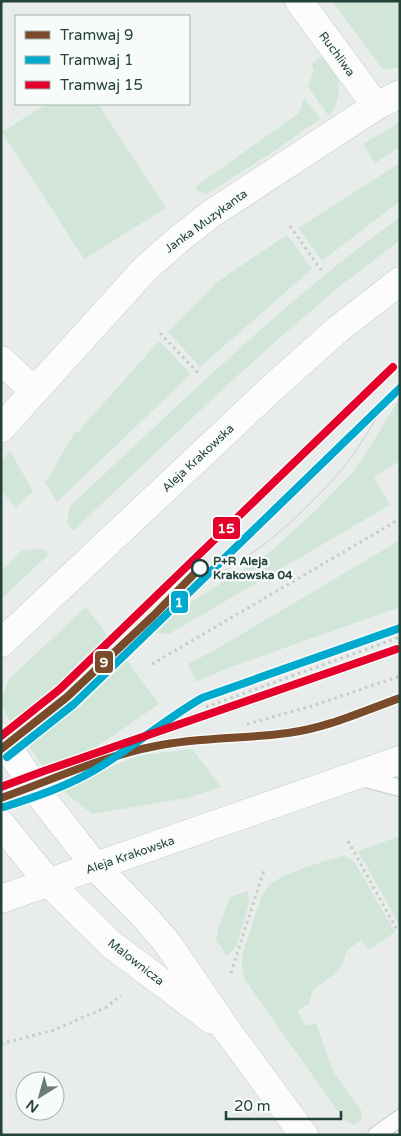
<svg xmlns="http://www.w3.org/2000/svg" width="401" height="1136" viewBox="0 0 401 1136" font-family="'Varela Round',sans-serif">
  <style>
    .green { fill: #d1e6d8 }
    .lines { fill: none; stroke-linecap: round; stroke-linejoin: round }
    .lane-casing { stroke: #c5cac8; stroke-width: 18 }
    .street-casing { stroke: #c5cac8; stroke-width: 29 }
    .secondary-casing { stroke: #c3cbc8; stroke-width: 29 }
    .path { stroke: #c3ccca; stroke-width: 3; stroke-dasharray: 2.5 4; stroke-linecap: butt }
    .lane { stroke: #fcfcfc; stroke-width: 16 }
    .street { stroke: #fcfcfc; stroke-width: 28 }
    .secondary { stroke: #fcfcfc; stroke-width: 28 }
    .tram { stroke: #c9cdcc; stroke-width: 1 }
    .tram-1-casing { stroke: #f7fbf9; stroke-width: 11 }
    .tram-2-casing { stroke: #f7fbf9; stroke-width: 11 }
    .tram-3-casing { stroke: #f7fbf9; stroke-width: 11 }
    .tram-1 { stroke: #7a4b2a; stroke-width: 8 }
    .tram-2 { stroke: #00a9ce; stroke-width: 8 }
    .tram-3 { stroke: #e4002b; stroke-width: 8 }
    .stop-dot { fill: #f7fbf9; stroke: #24423a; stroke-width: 2.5 }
    .labels { text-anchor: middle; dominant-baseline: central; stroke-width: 4.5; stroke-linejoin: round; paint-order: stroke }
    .street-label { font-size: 12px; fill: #24423a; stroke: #f7fbf9 }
    .stop-label { font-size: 12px; font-weight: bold; fill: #24423a; stroke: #f7fbf9; text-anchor: start }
    .line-badge { stroke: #f7fbf9; stroke-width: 2 }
    .badge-label { font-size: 14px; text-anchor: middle; font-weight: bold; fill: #fff }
  </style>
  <rect width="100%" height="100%" fill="#e8edeb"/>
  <!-- green -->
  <path class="green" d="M332 1H400V67L383 70Z
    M323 56C327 62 334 69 337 76 341 87 338 109 328 115L308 87 314 69 311 64Z
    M304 98 320 119 276 150 207 194 198 191 196 186 299 113Z
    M46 104H98L166 208 84 259 2 132Z
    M400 122V147L375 163 363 144Z
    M400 163V201L322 261 298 228Z
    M400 217V240L339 287 284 334 224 388 73 531 67 523 70 506C177 407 281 303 400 217Z
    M287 235 312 269 200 367 168 332 217 282Z
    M159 341 191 374 57 502 45 483 75 432 77 433Z
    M400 398V461L374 477 390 505 169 634 156 633 152 629 180 609 269 553 314 512 351 474 366 453Z
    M10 451 33 491 16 507 1 491V461Z
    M400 540V607L228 668 196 682 188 664 215 650Z
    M43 549 48 555 1 599V571L23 550Z
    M86 607 112 642 62 690 14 727C0 706 0 703 9 679Z
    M123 655 159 704 83 756 46 772 26 742 72 704Z
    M192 749 221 787 187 798 92 814 57 786 141 755Z
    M400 836V926L358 851Z
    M345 855 355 863 395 932 369 950 361 940 347 950 342 966 332 976 313 989 309 1004 298 1011 305 1026 316 1023 333 1071 362 1112 361 1120 354 1125 344 1120 245 980C238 960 244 950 250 931 255 916 258 901 267 888 277 874 326 861 345 855Z
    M248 891 249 903 237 945 227 956 216 940 218 929 230 897Z"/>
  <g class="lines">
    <defs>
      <path id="lane" d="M358 777 400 788
        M376 1135 400 1118"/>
      <path id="street" d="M299 1 376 106
        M1 360 34 391
        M1 428 145 269 179 239 211 214 376 106 400 94
        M1 737 39 794 96 867 144 916 168 944 229 1033 304 1135
        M1 824 49 883 112 945 212 1020"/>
      <path id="secondary" d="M1 643 270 390 337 330 400 281
        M1 899 400 760"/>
    </defs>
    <!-- lane casing -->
    <use href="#lane" class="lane-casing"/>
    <!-- street casing -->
    <use href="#street" class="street-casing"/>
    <!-- secondary casing -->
    <use href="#secondary" class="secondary-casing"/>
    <!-- path -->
    <path class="path" d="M290 226 321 270
      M160 333 200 375
      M152 664 400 519
      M206 707 400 637
      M247 724 312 706 400 676
      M348 841 397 930H400
      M231 973 264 870
      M1 1044 54 1030 107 1007 121 995"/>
    <!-- lane -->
    <use href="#lane" class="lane"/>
    <!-- street -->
    <use href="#street" class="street"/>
    <!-- secondary -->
    <use href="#secondary" class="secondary"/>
    <!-- tram -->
    <path class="tram" d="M153 616C189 588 232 570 267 542 296 519 334 482 355 452 371 429 383 404 400 381"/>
    <defs>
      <path id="tram-1" d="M1 749 67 697 153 616 200 568
        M1 798C52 780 103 756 156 746 199 737 244 739 288 733 327 728 363 711 400 698"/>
      <path id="tram-2" d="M7 757 74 704 400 388
        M4 807C35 797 65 787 93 771 131 749 164 720 202 698L400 628"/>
      <path id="tram-3" d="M1 736 60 689 393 367
        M1 787 44 771 397 649"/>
    </defs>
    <!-- tram-1 casing -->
    <use href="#tram-1" class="tram-1-casing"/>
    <!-- tram-2 casing -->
    <use href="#tram-2" class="tram-2-casing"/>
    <!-- tram-3 casing -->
    <use href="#tram-3" class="tram-3-casing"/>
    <!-- tram-1 -->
    <use href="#tram-1" class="tram-1"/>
    <!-- tram-2 -->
    <use href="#tram-2" class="tram-2"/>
    <!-- tram-3 -->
    <use href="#tram-3" class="tram-3"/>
  </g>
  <!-- markers -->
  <circle class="stop-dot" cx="200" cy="568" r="8"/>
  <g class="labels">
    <!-- street labels -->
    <g class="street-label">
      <text transform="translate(337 54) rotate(54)">Ruchliwa</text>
      <text transform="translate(206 221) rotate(-36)">Janka Muzykanta</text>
      <text transform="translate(198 458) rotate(-43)">Aleja Krakowska</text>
      <text transform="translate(130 855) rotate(-19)">Aleja Krakowska</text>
      <text transform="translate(136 962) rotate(38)">Malownicza</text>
    </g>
    <!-- stop labels -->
    <g class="stop-label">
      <text x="213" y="561">P+R Aleja<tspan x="213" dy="14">Krakowska 04</tspan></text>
    </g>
  </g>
  <g class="line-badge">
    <rect x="212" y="516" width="29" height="24" rx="5" fill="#e4002b"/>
    <rect x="170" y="590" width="19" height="24" rx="5" fill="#00a9ce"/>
    <rect x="94" y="650" width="20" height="24" rx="5" fill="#7a4b2a"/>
  </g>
  <g class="badge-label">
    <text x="226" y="533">15</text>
    <text x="179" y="607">1</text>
    <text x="104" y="667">9</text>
  </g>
  <!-- border -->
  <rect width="401" height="1136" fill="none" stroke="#24423a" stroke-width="5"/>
  <!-- legend -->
  <rect x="15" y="15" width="175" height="90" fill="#f7fbf9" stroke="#a3b1ad"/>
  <rect x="25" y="31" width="25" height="8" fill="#7a4b2a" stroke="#a3b1ad"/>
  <text x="60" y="40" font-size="15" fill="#24423a">Tramwaj 9</text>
  <rect x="25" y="56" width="25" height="8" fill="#00a9ce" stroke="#a3b1ad"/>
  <text x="60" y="65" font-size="15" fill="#24423a">Tramwaj 1</text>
  <rect x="25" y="81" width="25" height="8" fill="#e4002b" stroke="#a3b1ad"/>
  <text x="60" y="90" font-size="15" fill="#24423a">Tramwaj 15</text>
  <!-- north arrow -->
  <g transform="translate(40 1096) rotate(217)"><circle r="24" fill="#f7fbf9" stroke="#a3b1ad"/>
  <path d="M0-4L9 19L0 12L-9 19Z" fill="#697e78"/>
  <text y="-8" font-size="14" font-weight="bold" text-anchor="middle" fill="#24423a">N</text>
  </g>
  <!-- scale -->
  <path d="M226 1111v8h115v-8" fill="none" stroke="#24423a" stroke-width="2.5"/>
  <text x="234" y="1111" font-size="15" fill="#24423a" stroke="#f7fbf9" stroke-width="4" paint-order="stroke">20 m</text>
</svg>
